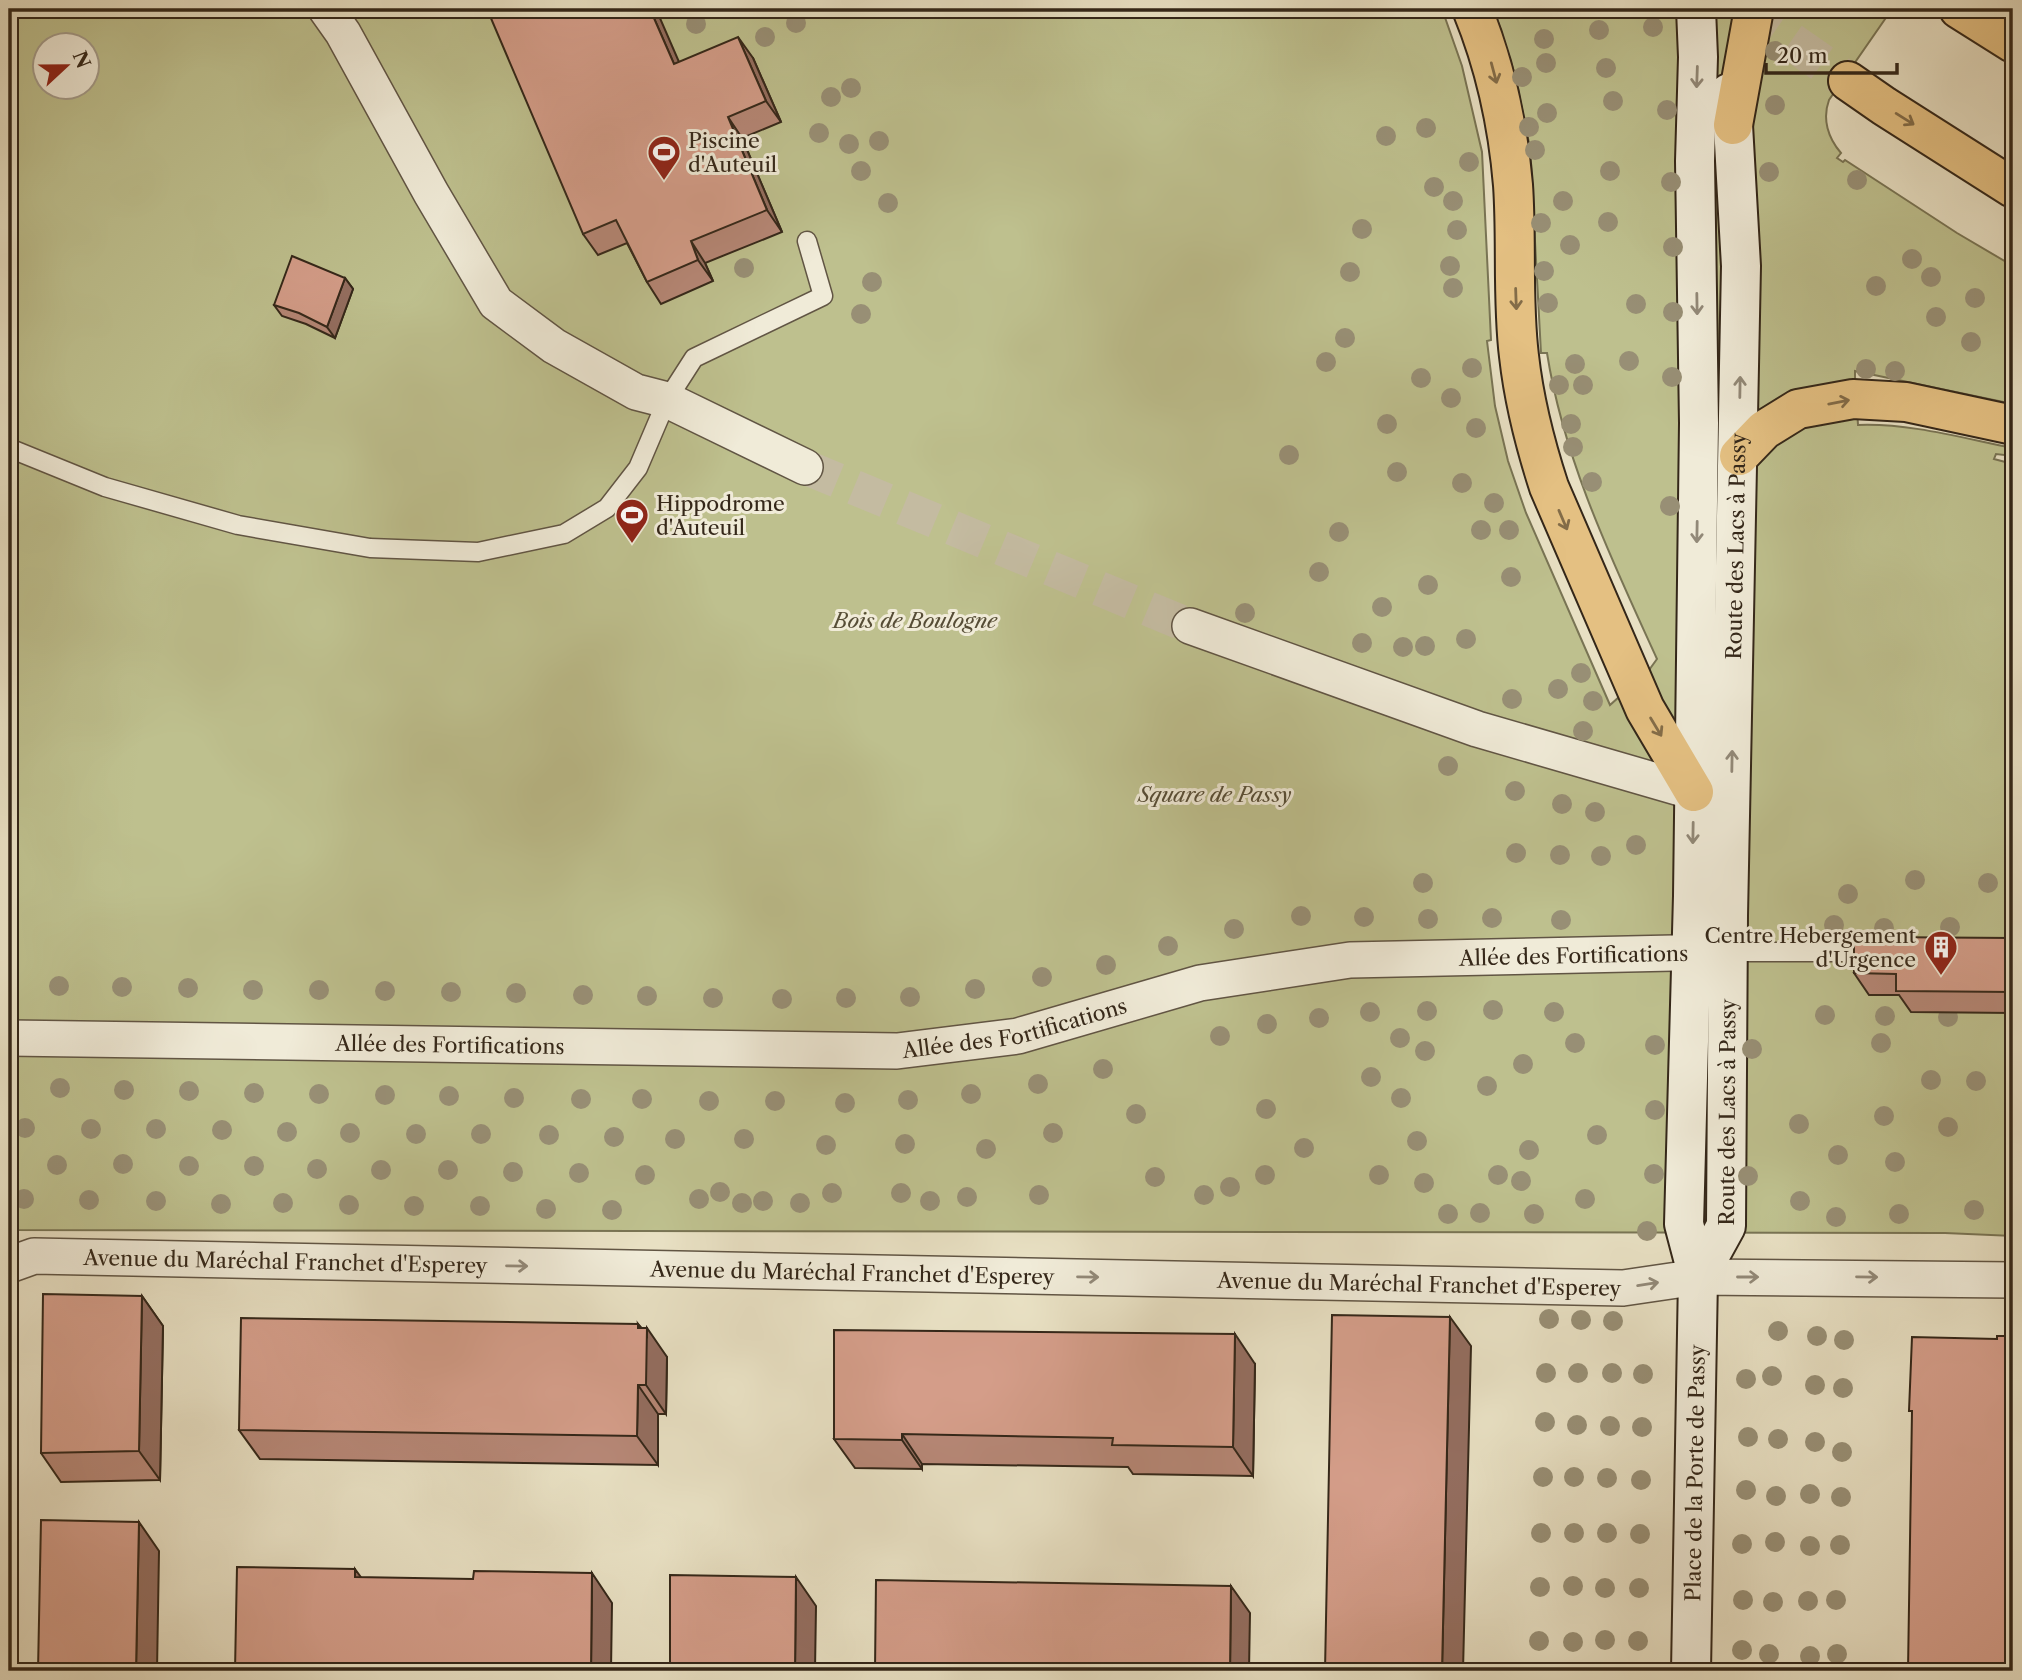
<svg xmlns="http://www.w3.org/2000/svg" width="2022" height="1680" viewBox="0 0 2022 1680" font-family="'Libre Caslon Text',serif">
  <style>
    .green { fill: #bec08e; stroke: #797454; stroke-width: 2; fill-rule: evenodd }
    .lines { fill: none; stroke-linecap: round; stroke-linejoin: round }
    .street-tunnel { stroke: #c4bba1; stroke-width: 35; stroke-dasharray: 35 18; stroke-linecap: butt }
    .highway-tunnel { stroke: #c4bba1; stroke-width: 38; stroke-dasharray: 38 19; stroke-linecap: butt }
    .lane-casing { stroke: #615544; stroke-width: 21 }
    .street-casing { stroke: #615544; stroke-width: 38 }
    .secondary-casing { stroke: #342719; stroke-width: 42 }
    .highway-casing { stroke: #342719; stroke-width: 42 }
    .lane { stroke: #f0ebd8; stroke-width: 18 }
    .street { stroke: #f0ebd8; stroke-width: 35 }
    .secondary { stroke: #f0ebd8; stroke-width: 38 }
    .highway { stroke: #e4c082; stroke-width: 38 }
    .tree { fill: #988f75 }
    .wall { fill: #b68776; stroke: #342719; stroke-width: 2 }
    .shaded-wall { fill: #946e60; stroke: #342719; stroke-width: 2 }
    .building { fill: #d49d89; stroke: #342719; stroke-width: 2 }
    .oneway { stroke: #836c48 }
    .oneway2 { stroke: #928978 }
    .labels { text-anchor: middle; dominant-baseline: central; stroke-width: 6; stroke-linejoin: round; paint-order: stroke }
    .poi-label { font-size: 21px; fill: #342719; stroke: #f0ebd8; text-anchor: start }
    .street-label { font-size: 21px; fill: #342719; stroke: #f0ebd8 }
    .park-label { font-size: 21px; font-style: italic; fill: #564d36; stroke: #f0ebd8 }
  </style>
  <rect width="100%" height="100%" fill="#e8e0c3"/>
  <filter id="stains"><feTurbulence type="fractalNoise" baseFrequency=".00286" numOctaves="4"/><feColorMatrix values="0 0 0 0 .2 0 0 0 0 .09 0 0 0 0 .02 0 0 0 .5 -.17"/></filter>
  <radialGradient id="worn" r=".72"><stop offset=".6" stop-color="#630" stop-opacity="0"/><stop offset="1" stop-color="#630" stop-opacity=".3"/></radialGradient>
  <!-- green -->
  <path class="green" d="M9 9H1442L1462 66 1482 152 1491 340 1487 341 1495 406 1508 461 1526 513 1610 705 1649 670 1657 659C1612 560 1564 461 1547 353H1541L1530 148 1515 75 1494 9H1892L1829 100C1822 119 1828 138 1841 153L1837 158 1843 162 1845 160 1957 233 2013 266V404L1855 371V377L1858 425C1910 423 1962 438 2013 448V456L1996 454 1994 459 2013 464V1236L1945 1233 9 1230ZM46 46H88V88H46Z"/>
  <g class="lines">
    <!-- street-tunnel -->
    <path class="street-tunnel" d="M805 467 1190 626"/>
    <!-- highway-tunnel -->
    <path class="highway-tunnel" d="M1744 9 1848 81"/>
    <defs>
      <path id="lane" d="M9 448 105 487 238 525 370 548 478 552 564 534 607 508 638 468 667 400 694 358 823 296 807 241
        M1729 952H1862L1875 949"/>
      <g id="street">
        <path d="M326 9 343 33 431 193 496 303 554 346 636 392 667 400 805 467"/>
        <path d="M1190 626 1477 729 1694 792"/>
        <path id="s1" d="M9 1038 897 1051 1018 1036 1200 983 1350 960 1720 952"/>
        <path id="s2" d="M9 1265 34 1256 1623 1288 1698 1277 2013 1280"/>
      </g>
      <g id="secondary">
        <path id="s3" d="M1698 1277 1726 1226 1728 916 1741 266 1733 125 1729 93"/>
        <path id="s4" d="M1691 1671 1698 1277 1684 1224 1693 896 1699 423 1695 161 1698 57 1696 9"/>
      </g>
      <path id="highway" d="M1472 9C1495 65 1508 125 1513 185 1517 242 1512 300 1519 356 1524 401 1535 444 1549 487L1645 709 1694 792
        M1959 9 2013 43
        M1848 81 1884 106 2013 188
        M1733 125 1754 9
        M1739 456 1764 430 1798 409 1853 399 1906 402 2013 425"/>
    </defs>
    <!-- lane casing -->
    <use href="#lane" class="lane-casing"/>
    <!-- street casing -->
    <use href="#street" class="street-casing"/>
    <!-- secondary casing -->
    <use href="#secondary" class="secondary-casing"/>
    <!-- highway casing -->
    <use href="#highway" class="highway-casing"/>
    <!-- lane -->
    <use href="#lane" class="lane"/>
    <!-- street -->
    <use href="#street" class="street"/>
    <!-- secondary -->
    <use href="#secondary" class="secondary"/>
    <!-- highway -->
    <use href="#highway" class="highway"/>
  </g>
  <!-- trees -->
  <g class="tree">
    <circle cx="796" cy="23" r="10"/>
    <circle cx="696" cy="24" r="10"/>
    <circle cx="1653" cy="27" r="10"/>
    <circle cx="1599" cy="30" r="10"/>
    <circle cx="765" cy="37" r="10"/>
    <circle cx="1544" cy="39" r="10"/>
    <circle cx="1775" cy="51" r="10"/>
    <circle cx="1546" cy="63" r="10"/>
    <circle cx="1606" cy="68" r="10"/>
    <circle cx="1522" cy="77" r="10"/>
    <circle cx="851" cy="88" r="10"/>
    <circle cx="831" cy="97" r="10"/>
    <circle cx="1613" cy="101" r="10"/>
    <circle cx="1775" cy="105" r="10"/>
    <circle cx="1667" cy="110" r="10"/>
    <circle cx="1547" cy="113" r="10"/>
    <circle cx="1529" cy="127" r="10"/>
    <circle cx="1426" cy="128" r="10"/>
    <circle cx="819" cy="133" r="10"/>
    <circle cx="1386" cy="136" r="10"/>
    <circle cx="879" cy="141" r="10"/>
    <circle cx="849" cy="144" r="10"/>
    <circle cx="1535" cy="150" r="10"/>
    <circle cx="1469" cy="162" r="10"/>
    <circle cx="861" cy="171" r="10"/>
    <circle cx="1610" cy="171" r="10"/>
    <circle cx="1769" cy="172" r="10"/>
    <circle cx="1857" cy="180" r="10"/>
    <circle cx="1671" cy="182" r="10"/>
    <circle cx="1434" cy="187" r="10"/>
    <circle cx="1453" cy="201" r="10"/>
    <circle cx="1563" cy="201" r="10"/>
    <circle cx="888" cy="203" r="10"/>
    <circle cx="1608" cy="222" r="10"/>
    <circle cx="1541" cy="223" r="10"/>
    <circle cx="1362" cy="229" r="10"/>
    <circle cx="1457" cy="230" r="10"/>
    <circle cx="1570" cy="245" r="10"/>
    <circle cx="1673" cy="247" r="10"/>
    <circle cx="1912" cy="259" r="10"/>
    <circle cx="1450" cy="266" r="10"/>
    <circle cx="744" cy="268" r="10"/>
    <circle cx="1544" cy="271" r="10"/>
    <circle cx="1350" cy="272" r="10"/>
    <circle cx="1931" cy="277" r="10"/>
    <circle cx="872" cy="282" r="10"/>
    <circle cx="1876" cy="286" r="10"/>
    <circle cx="1453" cy="288" r="10"/>
    <circle cx="1975" cy="298" r="10"/>
    <circle cx="1548" cy="303" r="10"/>
    <circle cx="1636" cy="304" r="10"/>
    <circle cx="1673" cy="312" r="10"/>
    <circle cx="861" cy="314" r="10"/>
    <circle cx="1936" cy="317" r="10"/>
    <circle cx="1345" cy="338" r="10"/>
    <circle cx="1971" cy="342" r="10"/>
    <circle cx="1629" cy="361" r="10"/>
    <circle cx="1326" cy="362" r="10"/>
    <circle cx="1575" cy="364" r="10"/>
    <circle cx="1472" cy="368" r="10"/>
    <circle cx="1866" cy="369" r="10"/>
    <circle cx="1895" cy="371" r="10"/>
    <circle cx="1672" cy="377" r="10"/>
    <circle cx="1421" cy="378" r="10"/>
    <circle cx="1559" cy="385" r="10"/>
    <circle cx="1583" cy="385" r="10"/>
    <circle cx="1451" cy="398" r="10"/>
    <circle cx="1387" cy="424" r="10"/>
    <circle cx="1571" cy="424" r="10"/>
    <circle cx="1476" cy="428" r="10"/>
    <circle cx="1573" cy="447" r="10"/>
    <circle cx="1289" cy="455" r="10"/>
    <circle cx="1397" cy="472" r="10"/>
    <circle cx="1592" cy="482" r="10"/>
    <circle cx="1462" cy="483" r="10"/>
    <circle cx="1494" cy="503" r="10"/>
    <circle cx="1670" cy="506" r="10"/>
    <circle cx="1481" cy="530" r="10"/>
    <circle cx="1509" cy="530" r="10"/>
    <circle cx="1339" cy="532" r="10"/>
    <circle cx="1319" cy="572" r="10"/>
    <circle cx="1511" cy="577" r="10"/>
    <circle cx="1428" cy="585" r="10"/>
    <circle cx="1382" cy="607" r="10"/>
    <circle cx="1245" cy="613" r="10"/>
    <circle cx="1466" cy="639" r="10"/>
    <circle cx="1362" cy="643" r="10"/>
    <circle cx="1425" cy="646" r="10"/>
    <circle cx="1403" cy="647" r="10"/>
    <circle cx="1581" cy="673" r="10"/>
    <circle cx="1558" cy="689" r="10"/>
    <circle cx="1512" cy="699" r="10"/>
    <circle cx="1593" cy="701" r="10"/>
    <circle cx="1583" cy="731" r="10"/>
    <circle cx="1448" cy="766" r="10"/>
    <circle cx="1515" cy="791" r="10"/>
    <circle cx="1562" cy="804" r="10"/>
    <circle cx="1595" cy="812" r="10"/>
    <circle cx="1636" cy="845" r="10"/>
    <circle cx="1516" cy="853" r="10"/>
    <circle cx="1560" cy="855" r="10"/>
    <circle cx="1601" cy="856" r="10"/>
    <circle cx="1915" cy="880" r="10"/>
    <circle cx="1423" cy="883" r="10"/>
    <circle cx="1988" cy="883" r="10"/>
    <circle cx="1848" cy="894" r="10"/>
    <circle cx="1301" cy="916" r="10"/>
    <circle cx="1364" cy="917" r="10"/>
    <circle cx="1492" cy="918" r="10"/>
    <circle cx="1428" cy="919" r="10"/>
    <circle cx="1561" cy="920" r="10"/>
    <circle cx="1834" cy="925" r="10"/>
    <circle cx="1950" cy="927" r="10"/>
    <circle cx="1884" cy="928" r="10"/>
    <circle cx="1234" cy="929" r="10"/>
    <circle cx="1168" cy="946" r="10"/>
    <circle cx="1106" cy="965" r="10"/>
    <circle cx="1042" cy="977" r="10"/>
    <circle cx="59" cy="986" r="10"/>
    <circle cx="122" cy="987" r="10"/>
    <circle cx="188" cy="988" r="10"/>
    <circle cx="975" cy="989" r="10"/>
    <circle cx="253" cy="990" r="10"/>
    <circle cx="319" cy="990" r="10"/>
    <circle cx="385" cy="991" r="10"/>
    <circle cx="451" cy="992" r="10"/>
    <circle cx="516" cy="993" r="10"/>
    <circle cx="583" cy="995" r="10"/>
    <circle cx="647" cy="996" r="10"/>
    <circle cx="910" cy="997" r="10"/>
    <circle cx="713" cy="998" r="10"/>
    <circle cx="846" cy="998" r="10"/>
    <circle cx="782" cy="999" r="10"/>
    <circle cx="1493" cy="1010" r="10"/>
    <circle cx="1427" cy="1011" r="10"/>
    <circle cx="1370" cy="1012" r="10"/>
    <circle cx="1554" cy="1012" r="10"/>
    <circle cx="1825" cy="1015" r="10"/>
    <circle cx="1885" cy="1016" r="10"/>
    <circle cx="1948" cy="1017" r="10"/>
    <circle cx="1319" cy="1018" r="10"/>
    <circle cx="1267" cy="1024" r="10"/>
    <circle cx="1220" cy="1036" r="10"/>
    <circle cx="1400" cy="1038" r="10"/>
    <circle cx="1575" cy="1043" r="10"/>
    <circle cx="1881" cy="1043" r="10"/>
    <circle cx="1655" cy="1045" r="10"/>
    <circle cx="1752" cy="1049" r="10"/>
    <circle cx="1425" cy="1051" r="10"/>
    <circle cx="1523" cy="1064" r="10"/>
    <circle cx="1103" cy="1069" r="10"/>
    <circle cx="1371" cy="1077" r="10"/>
    <circle cx="1931" cy="1080" r="10"/>
    <circle cx="1976" cy="1081" r="10"/>
    <circle cx="1038" cy="1084" r="10"/>
    <circle cx="1487" cy="1086" r="10"/>
    <circle cx="60" cy="1088" r="10"/>
    <circle cx="124" cy="1090" r="10"/>
    <circle cx="189" cy="1091" r="10"/>
    <circle cx="254" cy="1093" r="10"/>
    <circle cx="319" cy="1094" r="10"/>
    <circle cx="971" cy="1094" r="10"/>
    <circle cx="385" cy="1095" r="10"/>
    <circle cx="449" cy="1096" r="10"/>
    <circle cx="514" cy="1098" r="10"/>
    <circle cx="1401" cy="1098" r="10"/>
    <circle cx="581" cy="1099" r="10"/>
    <circle cx="642" cy="1099" r="10"/>
    <circle cx="908" cy="1100" r="10"/>
    <circle cx="709" cy="1101" r="10"/>
    <circle cx="775" cy="1101" r="10"/>
    <circle cx="845" cy="1103" r="10"/>
    <circle cx="1266" cy="1109" r="10"/>
    <circle cx="1655" cy="1110" r="10"/>
    <circle cx="1136" cy="1114" r="10"/>
    <circle cx="1884" cy="1116" r="10"/>
    <circle cx="1799" cy="1124" r="10"/>
    <circle cx="1948" cy="1127" r="10"/>
    <circle cx="25" cy="1128" r="10"/>
    <circle cx="91" cy="1129" r="10"/>
    <circle cx="156" cy="1129" r="10"/>
    <circle cx="222" cy="1130" r="10"/>
    <circle cx="287" cy="1132" r="10"/>
    <circle cx="350" cy="1133" r="10"/>
    <circle cx="1053" cy="1133" r="10"/>
    <circle cx="416" cy="1134" r="10"/>
    <circle cx="481" cy="1134" r="10"/>
    <circle cx="549" cy="1135" r="10"/>
    <circle cx="1597" cy="1135" r="10"/>
    <circle cx="614" cy="1137" r="10"/>
    <circle cx="675" cy="1139" r="10"/>
    <circle cx="744" cy="1139" r="10"/>
    <circle cx="1417" cy="1141" r="10"/>
    <circle cx="905" cy="1144" r="10"/>
    <circle cx="826" cy="1145" r="10"/>
    <circle cx="1304" cy="1148" r="10"/>
    <circle cx="986" cy="1149" r="10"/>
    <circle cx="1529" cy="1150" r="10"/>
    <circle cx="1838" cy="1155" r="10"/>
    <circle cx="1895" cy="1162" r="10"/>
    <circle cx="123" cy="1164" r="10"/>
    <circle cx="57" cy="1165" r="10"/>
    <circle cx="189" cy="1166" r="10"/>
    <circle cx="254" cy="1166" r="10"/>
    <circle cx="317" cy="1169" r="10"/>
    <circle cx="381" cy="1170" r="10"/>
    <circle cx="448" cy="1170" r="10"/>
    <circle cx="513" cy="1172" r="10"/>
    <circle cx="579" cy="1173" r="10"/>
    <circle cx="1654" cy="1174" r="10"/>
    <circle cx="645" cy="1175" r="10"/>
    <circle cx="1265" cy="1175" r="10"/>
    <circle cx="1379" cy="1175" r="10"/>
    <circle cx="1498" cy="1175" r="10"/>
    <circle cx="1748" cy="1176" r="10"/>
    <circle cx="1155" cy="1177" r="10"/>
    <circle cx="1521" cy="1181" r="10"/>
    <circle cx="1424" cy="1183" r="10"/>
    <circle cx="1230" cy="1187" r="10"/>
    <circle cx="720" cy="1192" r="10"/>
    <circle cx="832" cy="1193" r="10"/>
    <circle cx="901" cy="1193" r="10"/>
    <circle cx="1039" cy="1195" r="10"/>
    <circle cx="1204" cy="1195" r="10"/>
    <circle cx="967" cy="1197" r="10"/>
    <circle cx="24" cy="1199" r="10"/>
    <circle cx="699" cy="1199" r="10"/>
    <circle cx="1585" cy="1199" r="10"/>
    <circle cx="89" cy="1200" r="10"/>
    <circle cx="156" cy="1201" r="10"/>
    <circle cx="763" cy="1201" r="10"/>
    <circle cx="930" cy="1201" r="10"/>
    <circle cx="1800" cy="1201" r="10"/>
    <circle cx="283" cy="1203" r="10"/>
    <circle cx="742" cy="1203" r="10"/>
    <circle cx="800" cy="1203" r="10"/>
    <circle cx="221" cy="1204" r="10"/>
    <circle cx="349" cy="1205" r="10"/>
    <circle cx="414" cy="1206" r="10"/>
    <circle cx="480" cy="1206" r="10"/>
    <circle cx="546" cy="1209" r="10"/>
    <circle cx="612" cy="1210" r="10"/>
    <circle cx="1974" cy="1210" r="10"/>
    <circle cx="1480" cy="1213" r="10"/>
    <circle cx="1448" cy="1214" r="10"/>
    <circle cx="1534" cy="1214" r="10"/>
    <circle cx="1899" cy="1214" r="10"/>
    <circle cx="1836" cy="1217" r="10"/>
    <circle cx="1647" cy="1231" r="10"/>
    <circle cx="1549" cy="1319" r="10"/>
    <circle cx="1581" cy="1320" r="10"/>
    <circle cx="1613" cy="1321" r="10"/>
    <circle cx="1778" cy="1331" r="10"/>
    <circle cx="1817" cy="1336" r="10"/>
    <circle cx="1844" cy="1340" r="10"/>
    <circle cx="1546" cy="1373" r="10"/>
    <circle cx="1578" cy="1373" r="10"/>
    <circle cx="1612" cy="1373" r="10"/>
    <circle cx="1643" cy="1374" r="10"/>
    <circle cx="1772" cy="1376" r="10"/>
    <circle cx="1746" cy="1379" r="10"/>
    <circle cx="1815" cy="1385" r="10"/>
    <circle cx="1843" cy="1388" r="10"/>
    <circle cx="1545" cy="1422" r="10"/>
    <circle cx="1577" cy="1425" r="10"/>
    <circle cx="1610" cy="1426" r="10"/>
    <circle cx="1642" cy="1427" r="10"/>
    <circle cx="1748" cy="1437" r="10"/>
    <circle cx="1778" cy="1439" r="10"/>
    <circle cx="1815" cy="1442" r="10"/>
    <circle cx="1842" cy="1452" r="10"/>
    <circle cx="1543" cy="1477" r="10"/>
    <circle cx="1574" cy="1477" r="10"/>
    <circle cx="1607" cy="1478" r="10"/>
    <circle cx="1641" cy="1480" r="10"/>
    <circle cx="1746" cy="1490" r="10"/>
    <circle cx="1810" cy="1494" r="10"/>
    <circle cx="1776" cy="1496" r="10"/>
    <circle cx="1841" cy="1497" r="10"/>
    <circle cx="1541" cy="1533" r="10"/>
    <circle cx="1574" cy="1533" r="10"/>
    <circle cx="1607" cy="1533" r="10"/>
    <circle cx="1640" cy="1534" r="10"/>
    <circle cx="1775" cy="1542" r="10"/>
    <circle cx="1742" cy="1544" r="10"/>
    <circle cx="1840" cy="1545" r="10"/>
    <circle cx="1810" cy="1546" r="10"/>
    <circle cx="1573" cy="1586" r="10"/>
    <circle cx="1540" cy="1587" r="10"/>
    <circle cx="1605" cy="1588" r="10"/>
    <circle cx="1639" cy="1588" r="10"/>
    <circle cx="1743" cy="1600" r="10"/>
    <circle cx="1836" cy="1600" r="10"/>
    <circle cx="1808" cy="1601" r="10"/>
    <circle cx="1773" cy="1602" r="10"/>
    <circle cx="1605" cy="1640" r="10"/>
    <circle cx="1539" cy="1641" r="10"/>
    <circle cx="1638" cy="1641" r="10"/>
    <circle cx="1573" cy="1642" r="10"/>
    <circle cx="1742" cy="1650" r="10"/>
    <circle cx="1769" cy="1654" r="10"/>
    <circle cx="1837" cy="1654" r="10"/>
    <circle cx="1810" cy="1656" r="10"/>
  </g>
  <!-- wall -->
  <path class="wall" d="M753 58 781 122 742 138 782 232 705 263 713 281 661 304 647 282 627 243 598 255 583 234 679 62Z
    M345 278 353 289 335 338 306 324 282 316 274 305Z
    M2013 938V1013L1911 1012 1899 995H1869L1854 973Z
    M142 1296 163 1326 160 1480 61 1482 41 1453Z
    M638 1324 667 1357 666 1414H658V1465L260 1459 239 1430Z
    M1255 1364 1253 1476 1133 1474 1128 1467 922 1464V1469L855 1468 834 1439Z"/>
  <!-- shaded-wall -->
  <path class="shaded-wall" d="M650 9H656L689 85 674 64Z
    M738 37 753 58 781 122 766 101Z
    M728 117 742 138 782 232 767 210Z
    M691 241 705 263 713 281 698 260Z
    M345 278 353 289 335 338 327 327Z
    M142 1296 163 1326 160 1480 139 1451Z
    M1450 1317 1471 1346 1463 1671H1442Z
    M638 1324 647 1336V1328L667 1357 666 1414 646 1385Z
    M1235 1334 1255 1364 1253 1476 1233 1447Z
    M638 1385 658 1414V1465L637 1436Z
    M902 1434 922 1464V1469L902 1440Z
    M139 1522 159 1551 157 1671H136Z
    M355 1569 376 1598 355 1577Z
    M592 1573 612 1603 611 1671H591Z
    M796 1577 816 1606 815 1671H795Z
    M1231 1586 1250 1613 1249 1671H1230Z"/>
  <!-- building -->
  <path class="building" d="M487 9H650L674 64 738 37 766 101 728 117 767 210 691 241 698 260 647 282 616 220 583 234Z
    M292 256 345 278 327 327 299 313 274 305Z
    M1872 937 2013 938V992L1896 991V974L1854 973V941Z
    M43 1294 142 1296 139 1451 41 1453Z
    M1332 1315 1450 1317 1442 1671H1325Z
    M241 1318 638 1324V1328H647L646 1385H638L637 1436 239 1430Z
    M834 1330 1235 1334 1233 1447 1112 1445 1113 1438 902 1434V1440L834 1439Z
    M1997 1336H2013V1671H1908L1912 1411H1909L1912 1337 1997 1339Z
    M41 1520 139 1522 136 1671H38Z
    M237 1567 355 1569V1577L473 1579 474 1571 592 1573 591 1671H235Z
    M670 1575 796 1577 795 1671H670Z
    M876 1580 1231 1586 1230 1671H875Z"/>
  <!-- one-way arrows -->
  <defs><path id="oneway-shaft" d="M-6 0H5M1.5-3L5.5 0L1.5 3" fill="none" stroke-width="1.6" stroke-linecap="round" stroke-linejoin="round" transform="scale(1.75)"/></defs>
  <g class="oneway">
    <use href="#oneway-shaft" transform="translate(1494 73) rotate(75)"/>
    <use href="#oneway-shaft" transform="translate(1905 119) rotate(32)"/>
    <use href="#oneway-shaft" transform="translate(1516 299) rotate(88)"/>
    <use href="#oneway-shaft" transform="translate(1839 402) rotate(-11)"/>
    <use href="#oneway-shaft" transform="translate(1563 520) rotate(67)"/>
    <use href="#oneway-shaft" transform="translate(1656 727) rotate(59)"/>
  </g>
  <g class="oneway2">
    <use href="#oneway-shaft" transform="translate(1697 77) rotate(92)"/>
    <use href="#oneway-shaft" transform="translate(1697 304) rotate(89)"/>
    <use href="#oneway-shaft" transform="translate(1740 387) rotate(-89)"/>
    <use href="#oneway-shaft" transform="translate(1697 532) rotate(91)"/>
    <use href="#oneway-shaft" transform="translate(1732 761) rotate(-89)"/>
    <use href="#oneway-shaft" transform="translate(1693 833) rotate(91)"/>
    <use href="#oneway-shaft" transform="translate(517 1266) rotate(1)"/>
    <use href="#oneway-shaft" transform="translate(1088 1277) rotate(1)"/>
    <use href="#oneway-shaft" transform="translate(1748 1277)"/>
    <use href="#oneway-shaft" transform="translate(1867 1277) rotate(1)"/>
    <use href="#oneway-shaft" transform="translate(1648 1284) rotate(-9)"/>
  </g>
  <!-- icons -->
  <defs>
    <symbol id="stadium-pin" viewBox="-11 -11 22 30"><path d="M0 17L-7.5 6A9.5 9.5 0 1 1 7.5 6Z" fill="#8f2418" stroke="#f0ebd8"/><path d="M0-5a6.5 5 0 1 0 0 10a6.5 5 0 1 0 0-10ZM-3.5-1.8h7v3.6h-7Z" fill="#fff"/></symbol>
    <symbol id="building-pin" viewBox="-11 -11 22 30"><path d="M0 17L-7.5 6A9.5 9.5 0 1 1 7.5 6Z" fill="#8f2418" stroke="#f0ebd8"/><path d="M-4-6H4V6H1V3H-1V6H-4ZM-2.5-4.3h1.7v1.8h-1.7ZM.8-4.3h1.7v1.8H.8ZM-2.5-1h1.7V.8h-1.7ZM.8-1h1.7V.8H.8Z" fill="#fff"/></symbol>
  </defs>
  <g fill-rule="evenodd">
    <use href="#stadium-pin" x="645" y="133" width="38" height="52"/>
    <use href="#stadium-pin" x="613" y="496" width="38" height="52"/>
    <use href="#building-pin" x="1922" y="928" width="38" height="52"/>
  </g>
  <g class="labels">
    <!-- poi labels -->
    <g class="poi-label">
      <text x="688" y="140">Piscine<tspan x="688" dy="24">d'Auteuil</tspan></text>
      <text x="656" y="503">Hippodrome<tspan x="656" dy="24">d'Auteuil</tspan></text>
      <text x="1916" y="935" text-anchor="end">Centre Hebergement<tspan x="1916" dy="24">d'Urgence</tspan></text>
    </g>
    <!-- street labels -->
    <g class="street-label">
      <text stroke="none"><textPath href="#s3" startOffset="738">Route des Lacs à Passy</textPath></text>
      <text stroke="none"><textPath href="#s1" startOffset="1575">Allée des Fortifications</textPath></text>
      <text stroke="none"><textPath href="#s1" startOffset="1008">Allée des Fortifications</textPath></text>
      <text stroke="none"><textPath href="#s1" startOffset="441">Allée des Fortifications</textPath></text>
      <text stroke="none"><textPath href="#s3" startOffset="172">Route des Lacs à Passy</textPath></text>
      <text stroke="none"><textPath href="#s2" startOffset="278">Avenue du Maréchal Franchet d'Esperey</textPath></text>
      <text stroke="none"><textPath href="#s2" startOffset="845">Avenue du Maréchal Franchet d'Esperey</textPath></text>
      <text stroke="none"><textPath href="#s2" startOffset="1412">Avenue du Maréchal Franchet d'Esperey</textPath></text>
      <text stroke="none"><textPath href="#s4" startOffset="198">Place de la Porte de Passy</textPath></text>
    </g>
    <!-- park labels -->
    <g class="park-label">
      <text x="915" y="620">Bois de Boulogne</text>
      <text x="1215" y="794">Square de Passy</text>
    </g>
  </g>
  <!-- margin -->
  <rect width="2022" height="1680" fill="none" stroke="#e8e0c3" stroke-width="35"/>
  <rect x="10" y="10" width="2001" height="1659" fill="none" stroke="#342719" stroke-width="3.5"/>
  <rect x="18" y="18" width="1987" height="1645" fill="none" stroke="#342719" stroke-width="2"/>
  <!-- north arrow -->
  <g transform="translate(66 66) rotate(68)"><circle r="33" fill="#f0ebd8" stroke="#a59d8c" stroke-width="2"/>
  <path d="M0-5L12 26L0 18L-12 26Z" fill="#8f2418"/>
  <text y="-10" font-size="19" font-weight="bold" text-anchor="middle" fill="#342719">N</text>
  </g>
  <!-- scale -->
  <path d="M1766 63v10h131v-10" fill="none" stroke="#342719" stroke-width="3.5"/>
  <text x="1777" y="63" font-size="21" fill="#342719" stroke="#f0ebd8" stroke-width="5" paint-order="stroke">20 m</text>
  <rect width="100%" height="100%" filter="url(#stains)"/>
  <rect width="100%" height="100%" fill="url(#worn)"/>
</svg>
